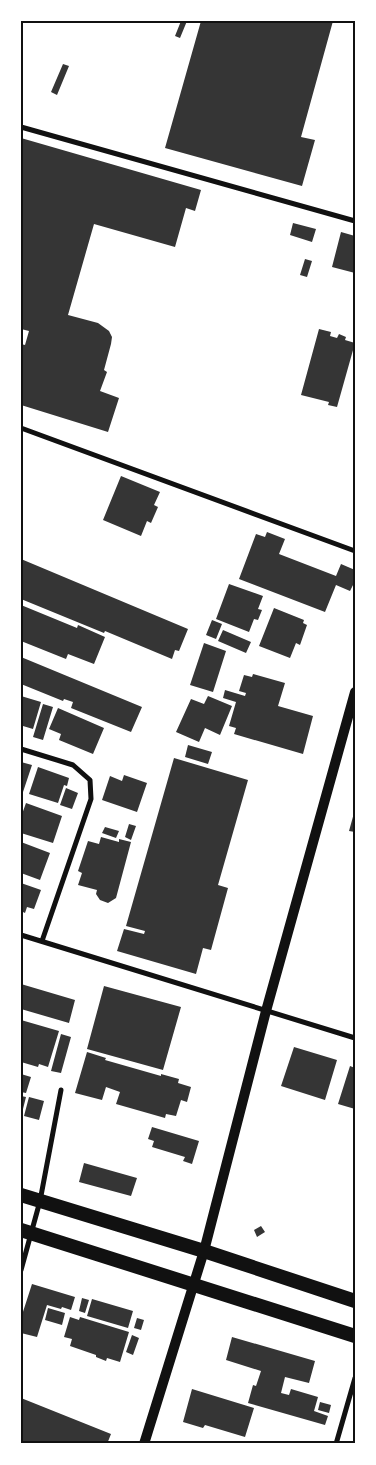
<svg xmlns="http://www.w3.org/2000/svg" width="376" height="1465" viewBox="0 0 376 1465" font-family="'Nunito Sans',sans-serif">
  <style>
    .building { fill: #353535 }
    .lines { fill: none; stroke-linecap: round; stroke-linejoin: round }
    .minor { stroke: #111; stroke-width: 5 }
    .secondary { stroke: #111; stroke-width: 10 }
    .trunk { stroke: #111; stroke-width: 14 }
    .neatline { fill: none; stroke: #111; stroke-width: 2 }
  </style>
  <rect width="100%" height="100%" fill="#fff"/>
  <!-- building -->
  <path class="building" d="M181 21H187L180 38 175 36Z
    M201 21H333L301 137 315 140 302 186 165 148Z
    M63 64 69 66 57 95 51 92Z
    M21 138 201 190 195 211 186 208 175 247 94 224 68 315 98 323 109 331 112 337 111 344 104 370 107 372 100 391 119 398 108 432 21 405V344L25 345 29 331 21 329Z
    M293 223 316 229 312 242 290 235Z
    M341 232 355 236V273L332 267Z
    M305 259 312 261 307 277 300 275Z
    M319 329 331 332 330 336 337 338 339 334 346 337 345 340 355 343 337 407 328 405 329 402 301 395Z
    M121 476 160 492 154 505 158 507 151 523 147 521 141 536 103 520Z
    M267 532 285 539 279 554 336 576 341 564 355 570V581L350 591 336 585 325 612 239 579 256 534 265 537Z
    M21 559 188 629 179 651 175 650 172 659 105 631 104 633 21 599Z
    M229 584 263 596 258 609 262 610 258 620 254 619 249 632 216 619Z
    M21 605 77 628 78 625 105 637 94 664 68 654 66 659 21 641Z
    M274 608 304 620 303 623 307 625 300 645 296 643 290 658 259 646Z
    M212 620 222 624 216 639 206 635Z
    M223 630 251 642 246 653 218 641Z
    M204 643 226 651 213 692 190 685Z
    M21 657 142 707 131 732 71 708 73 702 64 699 63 701 21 684Z
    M253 674 285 683 278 706 313 716 303 754 234 734 236 728 229 726 236 702 223 698 225 690 245 696 246 693 239 691 244 675 252 677Z
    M21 696 41 702 33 729 23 726 22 731Z
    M208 696 232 706 220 735 205 728 199 742 176 732 191 699 204 704Z
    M43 704 53 707 43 740 33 737Z
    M58 708 104 728 93 754 59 740 61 734 49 729Z
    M188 745 212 752 208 764 185 757Z
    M174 758 248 780 218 885 228 888 211 950 203 948 196 974 117 951 124 929 144 934 145 931 126 926Z
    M21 762 32 765 23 792 21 791Z
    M38 767 69 778 67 786 64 785 58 803 29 794Z
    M124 775 147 783 137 812 102 800 110 776 122 781Z
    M66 788 78 793 72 809 60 805Z
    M26 803 62 816 53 843 21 833V817Z
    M354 813H355V832L349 831Z
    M129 824 136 826 131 840 125 837Z
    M105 827 119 831 116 838 102 833Z
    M101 837 119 842V839L131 842 116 898 108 903 100 900 96 894 97 890 78 885 82 873 78 871 88 841 99 844Z
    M21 842 50 853 40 880 21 873Z
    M21 883 41 890 34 909 27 907 25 913 21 911Z
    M21 984 75 1000 69 1023 21 1009Z
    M104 986 181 1007 163 1070 87 1049Z
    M21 1020 59 1031 48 1067 39 1064 38 1067 21 1062Z
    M61 1034 71 1037 61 1073 51 1071Z
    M294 1047 337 1060 325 1100 281 1086Z
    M87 1052 106 1058 105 1060 161 1076V1074L179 1079 178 1083 191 1087 187 1102 181 1100 176 1116 166 1114 165 1118 116 1104 120 1092 106 1087 102 1100 75 1093Z
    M350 1066 355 1068V1109L338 1104Z
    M21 1074 31 1077 26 1093 21 1092Z
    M21 1096 26 1097 22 1113H21Z
    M29 1097 44 1101 39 1120 24 1116Z
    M152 1127 199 1141 192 1164 183 1161 185 1157 152 1147 154 1141 148 1139Z
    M84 1163 137 1178 131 1196 79 1182Z
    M261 1226 265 1232 257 1237 254 1230Z
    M32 1284 75 1297 71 1310 62 1307 61 1309 47 1305 37 1337 21 1333V1318Z
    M82 1298 89 1300 85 1313 79 1311Z
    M92 1299 133 1311 128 1328 87 1316Z
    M48 1308 65 1313 62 1325 45 1320Z
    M70 1317 79 1320 80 1317 129 1332 120 1362 107 1358 106 1361 96 1357V1355L70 1346 72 1339 64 1337Z
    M137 1318 144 1320 141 1330 134 1328Z
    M132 1335 139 1338 133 1355 126 1352Z
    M232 1337 315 1361 309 1383 285 1377 281 1393 289 1395 291 1389 318 1397 314 1411 328 1416 325 1425 248 1403 253 1385 256 1386 261 1371 226 1360Z
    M192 1389 254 1408 245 1437 205 1425 203 1428 183 1422Z
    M21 1398 111 1434 107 1444H21Z
    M320 1402 331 1405 329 1413 318 1410Z"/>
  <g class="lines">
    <!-- minor -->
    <path class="minor" d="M21 127 355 221
      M21 428 355 551
      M21 749 73 765 90 780 91 799 42 941
      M21 935 355 1038
      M21 1270 40 1201 61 1090
      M336 1444 355 1378"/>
    <!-- secondary -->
    <path class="secondary" d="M144 1444 204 1251 266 1011 355 692"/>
    <!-- trunk -->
    <path class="trunk" d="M21 1195 204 1251 355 1301
      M21 1230 355 1336"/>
  </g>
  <!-- border -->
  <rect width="376" height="1465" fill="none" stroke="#ffffff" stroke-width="45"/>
  <rect x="22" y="22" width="332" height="1420" class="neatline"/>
</svg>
